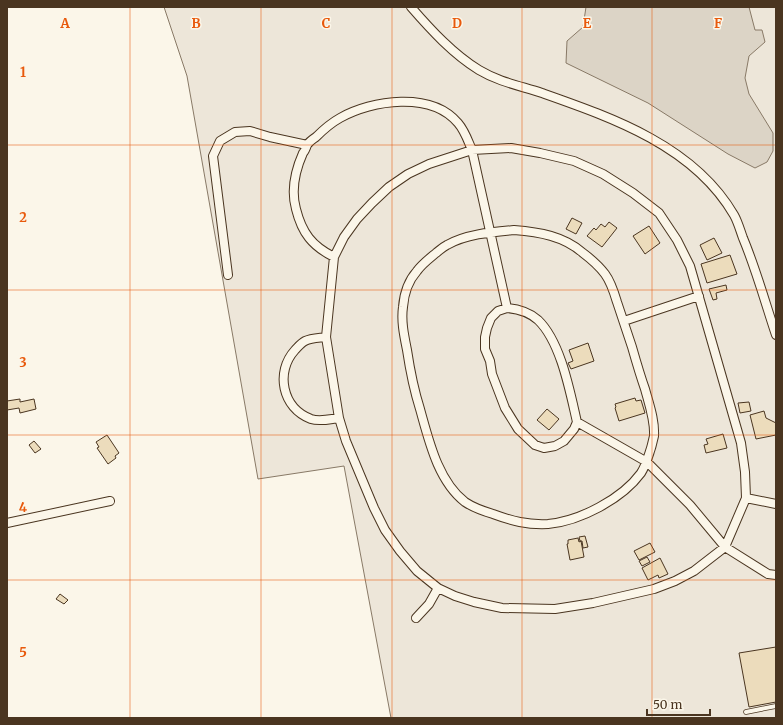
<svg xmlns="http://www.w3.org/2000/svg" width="783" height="725" viewBox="0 0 783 725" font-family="Merriweather,serif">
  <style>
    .green { fill: #ede6d9; stroke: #887966 }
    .water { fill: #dcd4c6; stroke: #887966 }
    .building { fill: #ecdcbc; stroke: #4a3520 }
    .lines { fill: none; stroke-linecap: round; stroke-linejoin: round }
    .lane-casing { stroke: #4a3520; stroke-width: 5.5 }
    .street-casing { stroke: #4a3520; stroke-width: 10 }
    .lane { stroke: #fbf6e9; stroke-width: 4 }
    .street { stroke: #fbf6e9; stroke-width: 8 }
    .grid { fill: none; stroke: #e8590c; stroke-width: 1; stroke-opacity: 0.55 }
    .grid-label { font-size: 13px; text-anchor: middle; font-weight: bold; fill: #e8590c; stroke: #fbf6e9; stroke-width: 3; stroke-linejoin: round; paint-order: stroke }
  </style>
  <rect width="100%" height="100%" fill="#fbf6e9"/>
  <!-- green -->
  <path class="green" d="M164 7H776V718H391L344 466 258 479 187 76Z"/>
  <!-- water -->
  <path class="water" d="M586 7H749L755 30H762L765 42 749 56 745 78 749 94 773 133V151L767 162 755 168 728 154 648 103 566 63 567 41 583 27Z"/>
  <!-- building -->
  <path class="building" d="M572 218 582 223 576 234 566 229Z
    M609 222 617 228 602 247 587 236 594 228 596 230 601 224 605 227Z
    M649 226 660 243 645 254 633 236Z
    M714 238 722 253 707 260 700 245Z
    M730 255 737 274 707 283 701 264Z
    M726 285 727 290 716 293 717 299 713 300 709 289Z
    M588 343 594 361 571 369 568 363 573 361 569 350Z
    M635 398 636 401 641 400 645 413 619 421 615 408 616 407 615 404Z
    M20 399V402L34 399 36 409 20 413 19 408 7 410V401Z
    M749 402 751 411 740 413 738 403Z
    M547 409 559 419 549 430 537 420Z
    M764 411 766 418 776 423V435L756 439 750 415Z
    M723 434 727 448 706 453 704 445 708 444 706 439Z
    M107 435 119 453 115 456 116 458 108 464 97 448 99 447 96 442Z
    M34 441 41 449 35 453 29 445Z
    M585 536 588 547 583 548 582 541H580L579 537Z
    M578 538 579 542 581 541 584 557 570 560 567 544H568V540Z
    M650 543 655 552 639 560 634 551Z
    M647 557 650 562 642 566 639 561Z
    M660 558 668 574 659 578 658 575 648 580 642 568Z
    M60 594 68 600 64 604 56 599Z
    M776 647V702L749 707 739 653Z"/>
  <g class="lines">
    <defs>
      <path id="lane" d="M746 712 776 706"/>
      <path id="street" d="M411 7C431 30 453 54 479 70 499 82 521 86 542 93 613 118 694 146 734 215 738 222 740 230 743 238 756 269 765 302 776 335
        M511 148 540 153 574 161 603 174 633 193 659 213 677 240 690 266 741 443 745 472 746 498 725 547 694 571 675 581 654 589 593 603 555 609 502 608 474 602 455 596 438 588 417 571 400 551 385 530 374 508 346 441 339 418 326 337 334 257 344 237 357 219 372 203 389 187 408 174 429 164 472 150Z
        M514 230C539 232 564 236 583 253 591 259 599 266 605 274 611 282 614 292 617 302 622 317 627 332 632 347 636 361 640 375 645 389 649 404 655 420 654 436 653 440 652 445 651 448 648 457 646 465 641 473 622 499 580 521 548 524 527 525 512 521 493 514 483 511 474 508 465 502 438 481 429 441 420 409 414 390 410 370 407 350 404 335 401 321 403 307 404 294 409 280 417 271 422 264 430 258 436 253 440 250 443 247 447 245 466 234 492 232 514 230Z
        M334 257C312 246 302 233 296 209 291 191 295 171 303 153 305 151 306 148 307 145 309 142 313 139 316 137 323 130 331 123 340 118 372 100 431 91 458 123 465 131 468 141 472 150L507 308
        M228 275 213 156 220 141 235 132 250 131 270 137 307 145
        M507 308C518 309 529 312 538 320 561 342 570 392 577 422L574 429 564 441 555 446 544 448 535 445 518 429 505 408 492 374 490 361 485 349V337L487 328 491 318 498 311Z
        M624 321 699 296
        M326 337C319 338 311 338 305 341 301 343 298 347 295 350 275 372 282 408 311 419 320 422 330 419 339 418
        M577 422 647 462 690 505 725 547 768 574 776 575
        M746 498 776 504
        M7 523 110 501
        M416 618 429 604 438 588"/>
    </defs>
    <!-- lane casing -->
    <use href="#lane" class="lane-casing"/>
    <!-- street casing -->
    <use href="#street" class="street-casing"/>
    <!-- lane -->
    <use href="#lane" class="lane"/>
    <!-- street -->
    <use href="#street" class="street"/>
  </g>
  <!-- grid -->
  <path class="grid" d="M130 7V718M261 7V718M392 7V718M522 7V718M652 7V718M7 145H776M7 290H776M7 435H776M7 580H776"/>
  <g class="grid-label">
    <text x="65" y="28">A</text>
    <text x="196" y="28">B</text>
    <text x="326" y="28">C</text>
    <text x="457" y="28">D</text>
    <text x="587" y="28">E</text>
    <text x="718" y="28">F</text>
    <text x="23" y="77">1</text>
    <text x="23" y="222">2</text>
    <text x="23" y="367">3</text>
    <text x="23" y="512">4</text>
    <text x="23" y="657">5</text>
  </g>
  <!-- border -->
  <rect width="783" height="725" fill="none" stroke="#4a3520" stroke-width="16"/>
  <!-- scale -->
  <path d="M647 709v6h63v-6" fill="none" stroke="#4a3520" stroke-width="2"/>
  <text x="653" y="709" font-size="12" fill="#4a3520" stroke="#fbf6e9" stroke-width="3" paint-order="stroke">50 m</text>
</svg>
